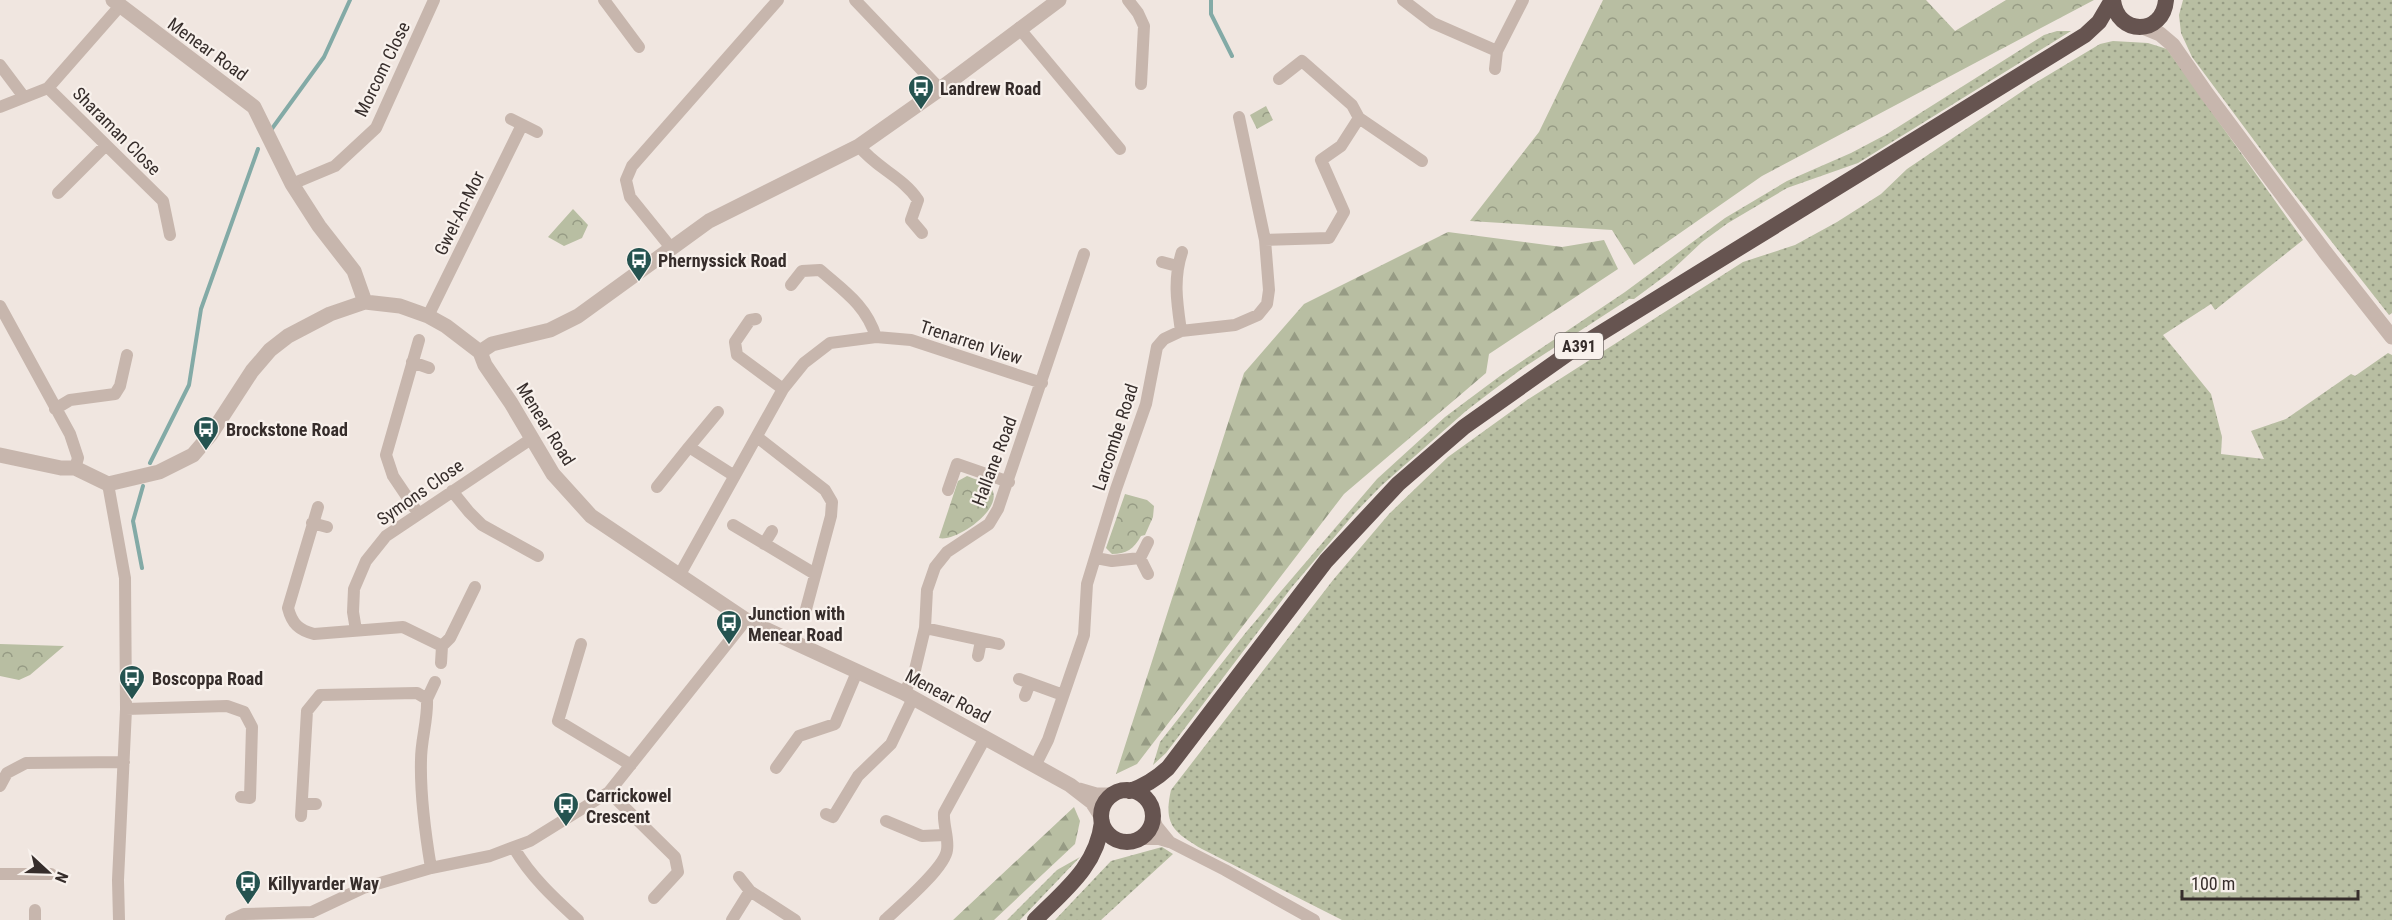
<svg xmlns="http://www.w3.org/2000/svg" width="2392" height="920" viewBox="0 0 2392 920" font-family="'Roboto Condensed',sans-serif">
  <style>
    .grass { fill: url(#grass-dots) }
    .forest { fill: url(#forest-firs) }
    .park { fill: url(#park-crowns) }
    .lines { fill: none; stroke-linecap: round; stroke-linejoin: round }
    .stream { stroke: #83aaa6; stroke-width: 4 }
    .minor { stroke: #c7b6ad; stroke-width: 12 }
    .tertiary { stroke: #c7b6ad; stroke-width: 15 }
    .trunk { stroke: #665450; stroke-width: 16 }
    .labels { text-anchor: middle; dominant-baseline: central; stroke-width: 4.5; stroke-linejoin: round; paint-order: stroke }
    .shield { fill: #f8f1ec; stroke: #706865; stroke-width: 1.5 }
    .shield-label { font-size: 16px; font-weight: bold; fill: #362d2b }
    .street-label { font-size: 18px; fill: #362d2b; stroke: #f8f1ec }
    .poi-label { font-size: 18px; font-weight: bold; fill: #362d2b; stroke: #f8f1ec; text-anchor: start }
  </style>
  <defs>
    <pattern id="grass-dots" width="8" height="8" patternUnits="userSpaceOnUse" patternTransform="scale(1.5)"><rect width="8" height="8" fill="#b8bea2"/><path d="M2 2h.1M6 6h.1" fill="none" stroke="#969b84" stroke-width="1.8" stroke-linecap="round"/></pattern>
    <pattern id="forest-firs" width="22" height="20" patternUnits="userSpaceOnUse" patternTransform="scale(1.5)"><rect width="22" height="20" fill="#b8bea2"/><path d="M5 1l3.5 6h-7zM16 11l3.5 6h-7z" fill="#969b84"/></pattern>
    <pattern id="park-crowns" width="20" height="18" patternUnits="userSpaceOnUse" patternTransform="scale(1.5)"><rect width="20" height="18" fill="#b8bea2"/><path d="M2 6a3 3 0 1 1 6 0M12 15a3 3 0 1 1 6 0" fill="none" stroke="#969b84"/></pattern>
  </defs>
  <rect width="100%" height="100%" fill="#f0e6e0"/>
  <!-- grass -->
  <path class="grass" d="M2183 0H2392V313L2389 315 2288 186 2192 57 2181 33 2179 15Z
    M2057 31H2071L1858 163 1787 188 1728 223 1702 242 1669 273 1634 299H1629L1523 368 1492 391 1466 411 1381 486 1354 514 1292 587 1166 753 1153 765 1160 742 1247 631 1377 479 1445 417 1500 376 1625 292 1725 218 1787 181 1851 153 1887 134 2044 35Z
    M2113 41 2148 43 2167 49 2303 240 2215 310 2211 304 2163 335 2211 394 2222 437 2221 454 2264 459 2251 431 2286 419 2351 374 2355 376 2388 353 2392 355V920H1342L1202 849C1174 832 1163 825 1171 790L1333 580 1389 514 1448 457 1527 400 1743 262 1795 245 1837 222 1881 194 1907 169 2030 86 2100 44Z
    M1162 847 1173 854 1101 920H1055L1111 861Z
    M1080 857 1020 920H1007L1057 870Z"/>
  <!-- forest -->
  <path class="forest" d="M1448 232 1562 247 1604 240 1618 269 1489 354 1486 373 1344 494 1137 764 1116 774 1244 373 1304 304Z
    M1074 807 1080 821 1075 844 994 920H953Z"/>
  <!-- park -->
  <path class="park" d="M1603 0H1926L1955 31 2006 0H2094L1762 176 1634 265 1612 230 1470 221 1539 132Z
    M1266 106 1273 120 1257 129 1250 115Z
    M573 209 588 225 582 238 564 246 548 237Z
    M967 476C974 479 984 481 989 486 1010 505 956 543 939 538L958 481Z
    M1125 494 1147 500 1154 506 1153 517 1145 535 1141 536C1134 549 1126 554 1112 554L1106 548Z
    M0 644 64 646 30 675 19 680 0 676Z"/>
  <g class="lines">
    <!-- stream -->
    <path class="stream" d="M1211 0V14L1232 56
      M271 130 324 57 350 0
      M150 463 189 385 201 309 258 149
      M142 568 133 521 143 486"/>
    <!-- minor -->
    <path class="minor" d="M604 0 639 47
      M855 0 940 89
      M1128 0 1138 13 1144 26 1141 84
      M1403 0 1433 23 1497 51
      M1019 28 1120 149
      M0 65 24 97
      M1495 69 1497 51 1523 0
      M48 88 163 201 170 235
      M0 107 48 88 120 6
      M1359 118 1422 161
      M511 119 537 132
      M859 146C876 168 903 177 918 200L911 220 922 233
      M292 184 335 166 376 128 434 0
      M58 193 106 145
      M1265 240 1329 238 1344 212 1321 160 1341 146 1359 118 1352 105 1302 61 1279 79
      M672 249 630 197 626 180 632 166 778 0
      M1162 262 1177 266
      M791 285 802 271 820 270C844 291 866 305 876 337
      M0 306 70 434 78 458 75 468
      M428 316 522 125
      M756 319 750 320 735 342 737 355 783 389
      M1181 331C1177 303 1173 279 1182 252
      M412 362 429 368
      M55 409 70 400 115 394 120 386 127 355
      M757 437 825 490 832 502 831 516 805 613
      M689 447 718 412
      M108 484 125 578 126 709 118 880 119 920
      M657 487 689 447 733 475
      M948 490 957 464 1009 482
      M452 491 469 512 482 525 538 556
      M318 507 288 608C292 624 299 630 314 634L403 627 442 646 450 638 475 587
      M418 513 393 476 386 455 419 340
      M312 523 327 527
      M733 525 815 574
      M764 544 772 531
      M1096 558 1112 561 1140 558 1148 574
      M1140 558 1148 542
      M679 576 783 389 804 363 830 343 876 337 911 340 1042 383
      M925 628 999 644
      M356 630 353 612 354 589 366 561 386 536 531 439
      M581 644 558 721 631 765
      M978 656 981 641
      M441 663 442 646
      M1019 679 1063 695
      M904 693 914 674 925 628 927 590 935 567 947 552 989 524 998 509 1084 254
      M1025 696 1030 683
      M427 699 435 682
      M126 709 227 706 244 712 252 727 250 798 241 797
      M1035 766 1048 740 1084 635 1087 584 1116 489 1146 404 1157 347 1164 339 1181 331 1235 325 1258 315 1267 304 1269 290 1265 240 1239 117
      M776 768 799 736 835 724 857 672
      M0 786 7 773 26 763 124 762
      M609 792 675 857 678 872 654 898
      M302 804H316
      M826 814 833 817 858 776 891 744 913 698
      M301 816 307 711 320 695 417 693 427 699C428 720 421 739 421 760 420 796 425 832 431 868
      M1153 816 1157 826 1170 842 1225 870 1314 920
      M886 821 922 836 945 835
      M1141 839H1159L1169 842
      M514 848C531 877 554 898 578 920
      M0 874H51
      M739 877 750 891 795 920
      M35 910V920
      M231 920 244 914 312 912 363 888 431 868 490 856 530 841 609 792 746 620
      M732 920 750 891
      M885 920C900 906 945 868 947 850 949 838 943 825 944 813L985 738"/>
    <!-- tertiary -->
    <path class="tertiary" d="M113 0 254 107 292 184 319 226 354 271 365 302
      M2143 27 2160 34 2173 45 2207 94 2325 252 2392 337
      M480 352 492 344 550 330 578 316 709 221 859 146 940 89 1059 0
      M0 455 61 468H75L108 484 159 472 193 455 211 434 252 371 270 350 288 336 330 314 365 302 400 306 428 316 446 326 480 352 485 365 511 403 553 474 591 516 746 620 904 693 1070 785 1092 802 1101 816
      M1079 790 1096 795H1113"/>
    <!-- trunk -->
    <path class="trunk" d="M2113 0C2117 36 2163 36 2166 0
      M1101 816a26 26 0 1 1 52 0a26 26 0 1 1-52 0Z
      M1130 791C1145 786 1156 779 1168 768L1326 561 1398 484 1464 427 1570 352 2085 35 2099 22 2112 0
      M1035 920C1065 890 1097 866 1102 822"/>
  </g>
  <!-- icons -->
  <defs>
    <symbol id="bus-pin" viewBox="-11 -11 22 30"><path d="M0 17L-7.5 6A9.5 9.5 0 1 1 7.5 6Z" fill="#255350" stroke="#f8f1ec"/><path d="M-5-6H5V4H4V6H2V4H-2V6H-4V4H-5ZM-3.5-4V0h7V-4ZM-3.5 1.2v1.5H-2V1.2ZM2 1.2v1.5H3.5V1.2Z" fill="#fff"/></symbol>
  </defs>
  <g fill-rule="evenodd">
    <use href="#bus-pin" x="906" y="73" width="30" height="40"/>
    <use href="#bus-pin" x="624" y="245" width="30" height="40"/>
    <use href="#bus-pin" x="191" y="414" width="30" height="40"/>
    <use href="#bus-pin" x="714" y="608" width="30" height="40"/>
    <use href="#bus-pin" x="117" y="663" width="30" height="40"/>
    <use href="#bus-pin" x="551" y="790" width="30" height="40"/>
    <use href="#bus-pin" x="233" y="868" width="30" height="40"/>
  </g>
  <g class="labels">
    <!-- shield labels -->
    <rect class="shield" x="1555" y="333" width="48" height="26" rx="4.5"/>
    <g class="shield-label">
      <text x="1579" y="346">A391</text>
    </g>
    <!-- street labels -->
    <g class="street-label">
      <text transform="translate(208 49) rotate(36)">Menear Road</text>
      <text transform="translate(382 69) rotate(-64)">Morcom Close</text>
      <text transform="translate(117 131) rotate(45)">Sharaman Close</text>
      <text transform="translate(459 213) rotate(-64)">Gwel-An-Mor</text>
      <text transform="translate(971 342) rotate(18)">Trenarren View</text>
      <text transform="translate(546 424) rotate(58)">Menear Road</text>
      <text transform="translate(1115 437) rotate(-72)">Larcombe Road</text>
      <text transform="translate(994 461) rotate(-69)">Hallane Road</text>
      <text transform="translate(420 492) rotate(-35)">Symons Close</text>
      <text transform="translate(948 696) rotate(28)">Menear Road</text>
    </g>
    <!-- poi labels -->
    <g class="poi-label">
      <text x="940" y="88">Landrew Road</text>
      <text x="658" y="260">Phernyssick Road</text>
      <text x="226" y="429">Brockstone Road</text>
      <text x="748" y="613">Junction with<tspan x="748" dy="21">Menear Road</tspan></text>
      <text x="152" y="678">Boscoppa Road</text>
      <text x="586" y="795">Carrickowel<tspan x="586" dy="21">Crescent</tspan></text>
      <text x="268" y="883">Killyvarder Way</text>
    </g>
  </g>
  <!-- north arrow -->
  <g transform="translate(48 872) rotate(112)" stroke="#f8f1ec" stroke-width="4.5" paint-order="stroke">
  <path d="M0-4.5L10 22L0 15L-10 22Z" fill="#362d2b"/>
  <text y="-9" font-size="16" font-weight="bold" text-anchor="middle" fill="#362d2b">N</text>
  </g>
  <!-- scale -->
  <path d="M2182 890v9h176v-9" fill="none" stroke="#362d2b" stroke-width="3"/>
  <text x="2191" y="890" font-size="18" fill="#362d2b" stroke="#f8f1ec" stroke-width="4.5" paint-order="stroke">100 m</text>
</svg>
